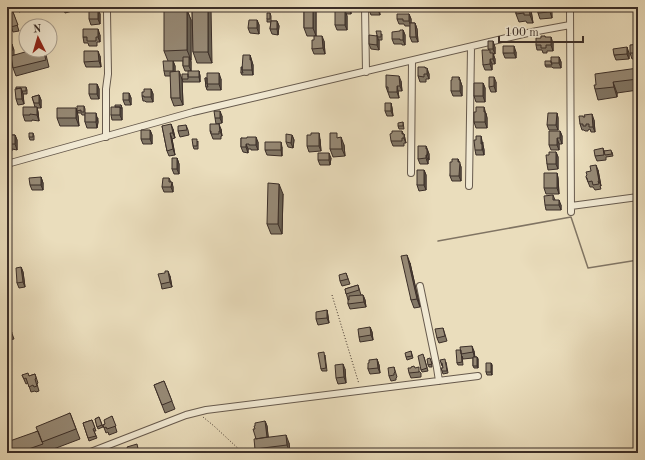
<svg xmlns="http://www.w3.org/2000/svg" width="645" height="460" viewBox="0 0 645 460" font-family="'Old Standard TT',serif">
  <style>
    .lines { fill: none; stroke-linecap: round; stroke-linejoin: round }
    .stream { stroke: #807463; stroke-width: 1.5 }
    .minor-casing { stroke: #675a4d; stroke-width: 8 }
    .path { stroke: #3b2e28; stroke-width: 1; stroke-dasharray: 1 2; stroke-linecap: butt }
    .minor { stroke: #f1e9d3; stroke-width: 6 }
    .wall { fill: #817665; stroke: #3b2e28 }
    .shaded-wall { fill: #696052; stroke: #3b2e28 }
    .building { fill: #968975; stroke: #3b2e28 }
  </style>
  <rect width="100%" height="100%" fill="#eaddbc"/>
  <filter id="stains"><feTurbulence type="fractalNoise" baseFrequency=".005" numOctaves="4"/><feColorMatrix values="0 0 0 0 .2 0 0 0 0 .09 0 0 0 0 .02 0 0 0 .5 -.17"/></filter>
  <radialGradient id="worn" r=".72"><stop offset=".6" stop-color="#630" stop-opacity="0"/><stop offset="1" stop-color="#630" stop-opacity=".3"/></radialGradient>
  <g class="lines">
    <!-- stream -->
    <path class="stream" d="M438 241 571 217 588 268 638 260"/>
    <defs>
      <path id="minor" d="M365 7 366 72
        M570 7 571 212
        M106 137V89L108 74 107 12
        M7 164 193 112 532 32 570 25
        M411 173 412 61
        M469 186 471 47
        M571 206 638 197
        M420 286 437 368 439 381
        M88 453 186 415 206 410 478 376"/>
    </defs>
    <!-- minor casing -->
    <use href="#minor" class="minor-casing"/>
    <!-- path -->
    <path class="path" d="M332 295 359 384
      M203 417 214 426 243 453"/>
    <!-- minor -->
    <use href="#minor" class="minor"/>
  </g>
  <!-- wall -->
  <path class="wall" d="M17 7H35L19 12Z
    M63 7H75L76 10 65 13Z
    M192 7 212 63H197L193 52Z
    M304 7H316V36L324 41 325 54H314L312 49 316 36H307L304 28Z
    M351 7V14H346L347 16V30H337L335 25 344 10 343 9Z
    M379 7 380 15H371L369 10Z
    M516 7H530L531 10 533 23H527L526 21 519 22 516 14Z
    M538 7H551L552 18 540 19 538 13Z
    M98 9 100 14V24L91 25 89 19Z
    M187 10 191 20V71H185L183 66V61H173L175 66V71L182 79 183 105 174 106 171 98V76H165L164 71 168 61 164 51Z
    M13 12 19 31 13 32 7 14Z
    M270 13 271 16V21H277L279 26 278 35 272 34 270 29 271 22H267V19Z
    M409 14 411 19V23H415L417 29 418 42H412L410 37V26H405L404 24H399L397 19Z
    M257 20 259 25V34L250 33 248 28Z
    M403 30 405 35V45H402V44H394L392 39 400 31Z
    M382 34V40H379V50L371 49 369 44 377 35Z
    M100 35V42H97V46H89L88 43H84L83 37Z
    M545 36V37L553 43V51H547V53H543L542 50H537L536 45 541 38Z
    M7 39 11 45 12 44 14 50V55H46L49 67 16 76 13 68 12 56H7Z
    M638 44V58L632 59 630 53Z
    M495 47V54H493L495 59V64H492V70H485L483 65 489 50 488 49Z
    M516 52V58H505L503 53Z
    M629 53V59L616 60 614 55Z
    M250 55 253 65V75H242L241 73 242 67Z
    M100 56 101 67H86L84 62Z
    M559 57 561 62V68H553L552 67H546L545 65 551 61Z
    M425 67 429 74V79H426V82H420L418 76Z
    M638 68V90L617 93V97L598 100 595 89 596 85Z
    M199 71 200 76V82H183L182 79 188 74Z
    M459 77 462 86V96H453L451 91Z
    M205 78 221 79V90H207L206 87Z
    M401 81 402 91H398L399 98H390L386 87Z
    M496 82V92H491L489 87Z
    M483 83 485 88V102H476L474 96Z
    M97 84 99 89V99H91L89 94Z
    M26 87 27 90V94H23L24 104 18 105 16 99Z
    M151 89 153 94V102H146L145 101H143L142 96Z
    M7 92 10 97 11 106H7Z
    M129 93 131 98V105H125L123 100Z
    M39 95 41 100V108H37L38 112 39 121 32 120V121H25L23 115 35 107 32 97Z
    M391 103 392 108 393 116H387L385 111Z
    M121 105 122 108V120H112L111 115 115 107Z
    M84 106 85 109V113L98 118V122L97 128H87L85 122V115H82L81 113H78L77 111Z
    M76 108 78 116 79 126H60L57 118Z
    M486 113 487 118V128H476L474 122Z
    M557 113 558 118V130H549L547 125Z
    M222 116V123L216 124 215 118Z
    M583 117 594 120 595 132H591L590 129 588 130V131H585L584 130H582L580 124Z
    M403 122 404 129H399L398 126Z
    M186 125 188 130 189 135 180 137 178 131Z
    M162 126 173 129 175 138 172 139 175 155 169 156 167 151Z
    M221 129 222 136H221V139H213L210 131Z
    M150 130 152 135V144H143L141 139Z
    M560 131 562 136V144H559V150H551L549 145Z
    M33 133 34 136V140H30L29 137Z
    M403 134H404L405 139 406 143H404V146H393L391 141Z
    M7 135H15L17 140V150L12 149V151H8V154H7Z
    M292 135 294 140 293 148 288 147 286 142Z
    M339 137 344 145 345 156 333 157 330 149Z
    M241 138 258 142V150H251V149H248V153L243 152 241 147Z
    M320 139 321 151 309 152 307 146Z
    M198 141V149H194L193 146Z
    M483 142V145L484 150V155H476L475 150Z
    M426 146 429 154V160H428V164H420L418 159Z
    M282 147V156L267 155 265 150Z
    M603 148 604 151 612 152 613 156 606 157V160L597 161 595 156Z
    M556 152 558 157V169L548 170 547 164 549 155Z
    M177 158 179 164V174H174L172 169Z
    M331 158 330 165H320L318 160Z
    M458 159 461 167V181H452L450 176 452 162Z
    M7 166 10 172V186H7Z
    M424 170 426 175V190L419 191 417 185Z
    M598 170 601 186H600L601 189 595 190 593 187H590L586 177Z
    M557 173 558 178 559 194H546L544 188Z
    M41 177 43 183V190H32L30 185Z
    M169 178 173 187V192H164L162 187Z
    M283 194 282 234H271L267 224Z
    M553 195 555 200 561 205V210H546L545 205Z
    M410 263 420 307 414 308 411 300Z
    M21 267 23 272 25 287 19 288 17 283Z
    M346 273 350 284 342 286 340 281Z
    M170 276 172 287 162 289 161 284Z
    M358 285 361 295H363L365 300 366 307 350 309 348 304 349 299 348 300 345 289Z
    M327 310 328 316 329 323 318 325 316 319Z
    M7 320 14 339 9 340 7 335Z
    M370 327 372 332 373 340 360 342 359 337Z
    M443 328 447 341 439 343 437 338Z
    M461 350 474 351V357H477L478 359V368H474L473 366V358L463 359 462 356 463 365H458L457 363Z
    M411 351 413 358 407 360 406 357Z
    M325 355 327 371H322L321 369Z
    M424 357 428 371 422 372 421 370Z
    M377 359 379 365 380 373 370 374 368 369 369 363Z
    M431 361 432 367H429L428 365Z
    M446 362 448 373 443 374 442 371 443 368V366H442L441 363Z
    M491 363 492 365V375H487L486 372Z
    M394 367 397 377 396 378V380L391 381 389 376Z
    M415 368 421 373V377L411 378 409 373Z
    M345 369 346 383 338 384 336 378Z
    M35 374 38 383 37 384 39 391 36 392 35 391 31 392 28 383 26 384 22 375 29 376Z
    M164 381 175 409 165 413 154 385Z
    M70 413 80 439 43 453H7L37 431Z
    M112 416 117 432 109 435 108 432 106 433 103 425 105 424Z
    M99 417 103 427 98 429 95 419Z
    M92 420 96 431H94L97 438 89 441 83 423Z
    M265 421 267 426 268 437 289 443 290 453H257L255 449 256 439 255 429Z"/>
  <!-- shaded-wall -->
  <path class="shaded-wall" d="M208 7H211L212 63 208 52Z
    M313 7H316V36L313 28Z
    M349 7H351V14L349 9Z
    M378 7H379L380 15 378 10Z
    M529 7H530L531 10 533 23 530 15Z
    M550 7H551L552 8V18L550 12Z
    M98 9 100 14V24L98 19Z
    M187 10 191 20V60L187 50Z
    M345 10 347 16V30L345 25Z
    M409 14 411 19V26L409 21Z
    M257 20 259 25V34L257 28Z
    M277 21 279 26 278 35 277 29Z
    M415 23 417 29 418 42 416 37Z
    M98 29 100 35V42L98 37Z
    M403 30 405 35V45L403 40Z
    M322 36 324 41 325 54 323 48Z
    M377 36 379 41V50L377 45Z
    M551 37 553 43V51L551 45Z
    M493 41 495 47V54L493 49Z
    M514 46 516 52V58L514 53Z
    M627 47 629 53V59L627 54Z
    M98 51 100 56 101 67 99 61Z
    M493 53 495 59V64L493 59Z
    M250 55 253 65V75L250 60Z
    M189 57 191 62V71L189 66Z
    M559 57 561 62V68L559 63Z
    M490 59 492 64V70L490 64Z
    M173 61 175 66V76L173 71Z
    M427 68 429 74V79L427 74Z
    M179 71 182 79 183 105 180 98Z
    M199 71 200 76V82L199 77Z
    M219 73 221 79V90L219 84Z
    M399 76 401 81 402 91 400 86Z
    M459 77 462 86V96L460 91Z
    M494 77 496 82V92L494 86Z
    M613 82 617 93V97L614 87Z
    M483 83 485 88V102L483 96Z
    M97 84 99 89V99L97 94Z
    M397 86 398 91 399 98 397 92Z
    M21 88 23 94 24 104 22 99Z
    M151 89 153 94V102L151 97Z
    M8 92 10 97 11 106 9 100Z
    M129 93 131 98V105L129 100Z
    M39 95 41 100V108L39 103Z
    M391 103 392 108 393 116 391 111Z
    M121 105 122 108V120L120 115V107Z
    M37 107 38 112 39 121 37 115Z
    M484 107 487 118V128L485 122Z
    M76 108 78 116 79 126 76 118Z
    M220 111 222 116V123L220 118Z
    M96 113 98 122 97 128 96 122Z
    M557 113 558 118V130L556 125Z
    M592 114 594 120 595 132 593 127Z
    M171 124 173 129 175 138 173 133Z
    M219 124 221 129 222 136 220 131Z
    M150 130 152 135V144L150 139Z
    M402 131 404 136V134L405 139 406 143 402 134Z
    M560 131 562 136V144L560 138Z
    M170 133 172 139 175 155 173 149Z
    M319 133 320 139 321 151 319 146Z
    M15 135 17 140V150L15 144Z
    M292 135 294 140 293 148 291 143Z
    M481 136 484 150V155L481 144Z
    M256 137 258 142V150L256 145Z
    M341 137 344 145 345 156 342 149Z
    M557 138 559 144V150L557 145Z
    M281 142 282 147V156L281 150Z
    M246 144 248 149V153L246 147Z
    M426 146 429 154V160L426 149Z
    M556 152 558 157V169L556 164Z
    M329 153 331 158 330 165 329 160Z
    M426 155 428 160V164L426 158Z
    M177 158 179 164V174L177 169Z
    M458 159 461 167V181L459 176Z
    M596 165 598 170 601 186 599 181Z
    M8 166 10 172V186L8 180Z
    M424 170 426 175V190L424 185Z
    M557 173 558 178 559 194 557 188Z
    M41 177 43 183V190L41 185Z
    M172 182 173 187V192L171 187Z
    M279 184 283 194 282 234 278 224Z
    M559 200 561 205V210L559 205Z
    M407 255 410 263 420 307 417 299Z
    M21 267 23 272 25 287 23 282Z
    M168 271 170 276 172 287 170 282Z
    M363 295 365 300 366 307 364 302Z
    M327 310 328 316 329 323 327 318Z
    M370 327 372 332 373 340 371 335Z
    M472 346 474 351 475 357 473 352Z
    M477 357 478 359V368L477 366Z
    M377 359 379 365 380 373 378 368Z
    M491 363 492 365V375L491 372Z
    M343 364 345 369 346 383 344 377Z
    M265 421 267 426 269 443 267 437Z
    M286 435 289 443 290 453 287 445Z"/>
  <!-- building -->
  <path class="building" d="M192 7H208V52H193Z
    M304 7H313V28H304Z
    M343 7H349V9H343Z
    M369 7H378V10H369Z
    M516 7H529L530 15H524V13L516 14Z
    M538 7H550V12L538 13Z
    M89 9H98V19H89Z
    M164 10H187V50L164 51Z
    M345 10V25H335V11Z
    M13 12 18 25 11 27 7 14Z
    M267 13H270V19H267Z
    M397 14H409V21H403V19H397Z
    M249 20H257V28H248Z
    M271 21H277V29H270Z
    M410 23H415L416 37H410Z
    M83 29H98V37H96V41H87V37H83Z
    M400 30H403V40H400V39H392V32L400 31Z
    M376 31H381V37H378L377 35Z
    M369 35 377 36V45L369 44Z
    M314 36H322L323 48 312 49V40H314Z
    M541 36H545V37H551V45H546V48H541V45H536V38H541Z
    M7 39H9L10 45 12 44 13 50 7 51Z
    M488 41H493V49H488Z
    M638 44V53H630V45Z
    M503 46H514V53H503Z
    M627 47V54L614 55 613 49Z
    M32 50H43L46 60 13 68 11 56Z
    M482 50H490V53H493V59H490V64L483 65Z
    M84 51H98L99 61 84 62Z
    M243 55H250V60H251L252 70H242Z
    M183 57H189V66H183Z
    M551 57H559V63H551Z
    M163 61H173V71H164Z
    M545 61H551L552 65H545Z
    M241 67H242V70L243 73H241Z
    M418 67H425V68H427V74H424V77L418 76Z
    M638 68V79L613 82 614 87 595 89 594 85H596L595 74Z
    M179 71 180 98H171L170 72Z
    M188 71H199V77H188Z
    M207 73H219V84H207Z
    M182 74H188V79H182Z
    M386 75 399 76 400 86H397V92H388V87H386Z
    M452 77H459V80H460V91H451V80H452Z
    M489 77H494V86L489 87Z
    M205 78H207V84L208 87H206Z
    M474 83H483V96H474Z
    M89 84H97V94H89Z
    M16 87H26V91H22L21 88 16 89Z
    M21 88 22 99H16L15 89Z
    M144 89H151V97H144V96H142V92H144Z
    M7 92H8L9 100 7 101Z
    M637 92H638V97H637Z
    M123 93H129V100H123Z
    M39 95V103H34L32 97Z
    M385 103H391V111H385Z
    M115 105H121V109L120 107H115Z
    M77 106H84V112H81V110L77 111Z
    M23 107H37V115L30 114V115H23Z
    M111 107H120V115H111Z
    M476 107H484V112H485V122H474V112H476Z
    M57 108H76V118H57Z
    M214 111H220V118H215Z
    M85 113H96V122H85Z
    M548 113H557L556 125H547Z
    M592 114 593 127H589V124H586V126H583V124H580L579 116H583V117H585L584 115Z
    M403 122V126H398V123Z
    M171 124 173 133H170L173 149 167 151 162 126Z
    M210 124H219L220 131H219V134H211V131H210Z
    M186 125 187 130 178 131V126Z
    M141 130H150V139H141Z
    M392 131H402V134H404V138H402V141H391L390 134 392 133Z
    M549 131H560V138H557V145H549Z
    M29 133H33V137H29Z
    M311 133H319V146H307V135H311Z
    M330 133H337V138L341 137 342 149H330Z
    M286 134 292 135 291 143 286 142Z
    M7 135H15V144H10V145H7Z
    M476 136H481V144H482V150H475L474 140H476Z
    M247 137H256V145H249V144H246V147H241V138H247Z
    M192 139H197V146H193Z
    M265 142H281V150H265Z
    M418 146H426V149H427V155H426V158L418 159Z
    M603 148 604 155 595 156 594 150Z
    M611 150 612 154 605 155 604 151Z
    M549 152H556V164H547L546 155H549Z
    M318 153H329V160H318Z
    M172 158H177V169H172Z
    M452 159H458V162H460L459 176H450V162H452Z
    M596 165 599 181H598L599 184 593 185 592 181 588 182 587 178 586 177V176L587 175 586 172 591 171 590 166Z
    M7 166H8V180H7Z
    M417 170H424V185H417Z
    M544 173H557V188H544Z
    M41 177V185H30L29 178Z
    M163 178H169V182H172L171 187H162Z
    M268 183 279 184 278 224H267Z
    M553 195V200H559V205H545L544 196Z
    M407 255 417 299 411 300 401 256Z
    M21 267 23 282 17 283 16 268Z
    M165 271H168L170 282 161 284 158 274 165 273Z
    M346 273 348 279 340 281 339 275Z
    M358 285 359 290 346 294 345 289Z
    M363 295 364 302 348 304V300H349V296Z
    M327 310V318L316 319V312Z
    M7 320 12 333 7 335Z
    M370 327 371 335 359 337 358 329Z
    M443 328 445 336 437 338 435 329Z
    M472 346 473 352 461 354 460 347Z
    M456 350H461L462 362 457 363Z
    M411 351 412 356 406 357 405 353Z
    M324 352 326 368 321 369 318 353Z
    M423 354 427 368 421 370 418 356Z
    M473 357H477V366H473Z
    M430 358 432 364 428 365 427 359Z
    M377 359 378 368 368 369V363H369V360Z
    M445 359 447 371H442L441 368H443L442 363H441L440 360Z
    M486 363H491V372H486Z
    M343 364 344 377 336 378 335 365Z
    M414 366 415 368 419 367V372L409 373 408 368H411V367Z
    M394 367 395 372 394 373V375L389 376 388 368Z
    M28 373 29 376 35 374 36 378 35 379 37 386 34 387 33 385 29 387 26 378 24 379 22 375Z
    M164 381 172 401 162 405 154 385Z
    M70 413 76 429 42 442 36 427Z
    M112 416 116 426 107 429 106 427 104 428 103 425 105 424 104 420Z
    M99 417 102 425 97 427 95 419Z
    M92 420 95 428 93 429 96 436 88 438 83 423Z
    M265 421 267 437 256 439 253 429H255L254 426H255V423Z
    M38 431 43 444 17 453H7V442Z
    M286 435 287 445 255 449 254 439Z
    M137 444 139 453H127V451L128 450 127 447Z
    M106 449 108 453H97Z"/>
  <!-- margin -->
  <rect width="645" height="460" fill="none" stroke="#eaddbc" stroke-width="24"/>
  <rect x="8" y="8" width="629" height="444" fill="none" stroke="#3b2e28" stroke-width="2"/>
  <rect x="12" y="12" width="621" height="436" fill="none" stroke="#3b2e28"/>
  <!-- north arrow -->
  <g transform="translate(38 38) rotate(355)"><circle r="19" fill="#f1e9d3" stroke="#a89e8f"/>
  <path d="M0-3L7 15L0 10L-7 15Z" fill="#8f2418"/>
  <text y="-6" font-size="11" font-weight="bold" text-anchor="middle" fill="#3b2e28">N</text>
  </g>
  <!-- scale -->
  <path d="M499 36v6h84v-6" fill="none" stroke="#3b2e28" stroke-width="2"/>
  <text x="505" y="36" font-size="12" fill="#3b2e28" stroke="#f1e9d3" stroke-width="3" paint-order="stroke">100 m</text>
  <rect width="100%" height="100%" filter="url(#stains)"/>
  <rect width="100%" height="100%" fill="url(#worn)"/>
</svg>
